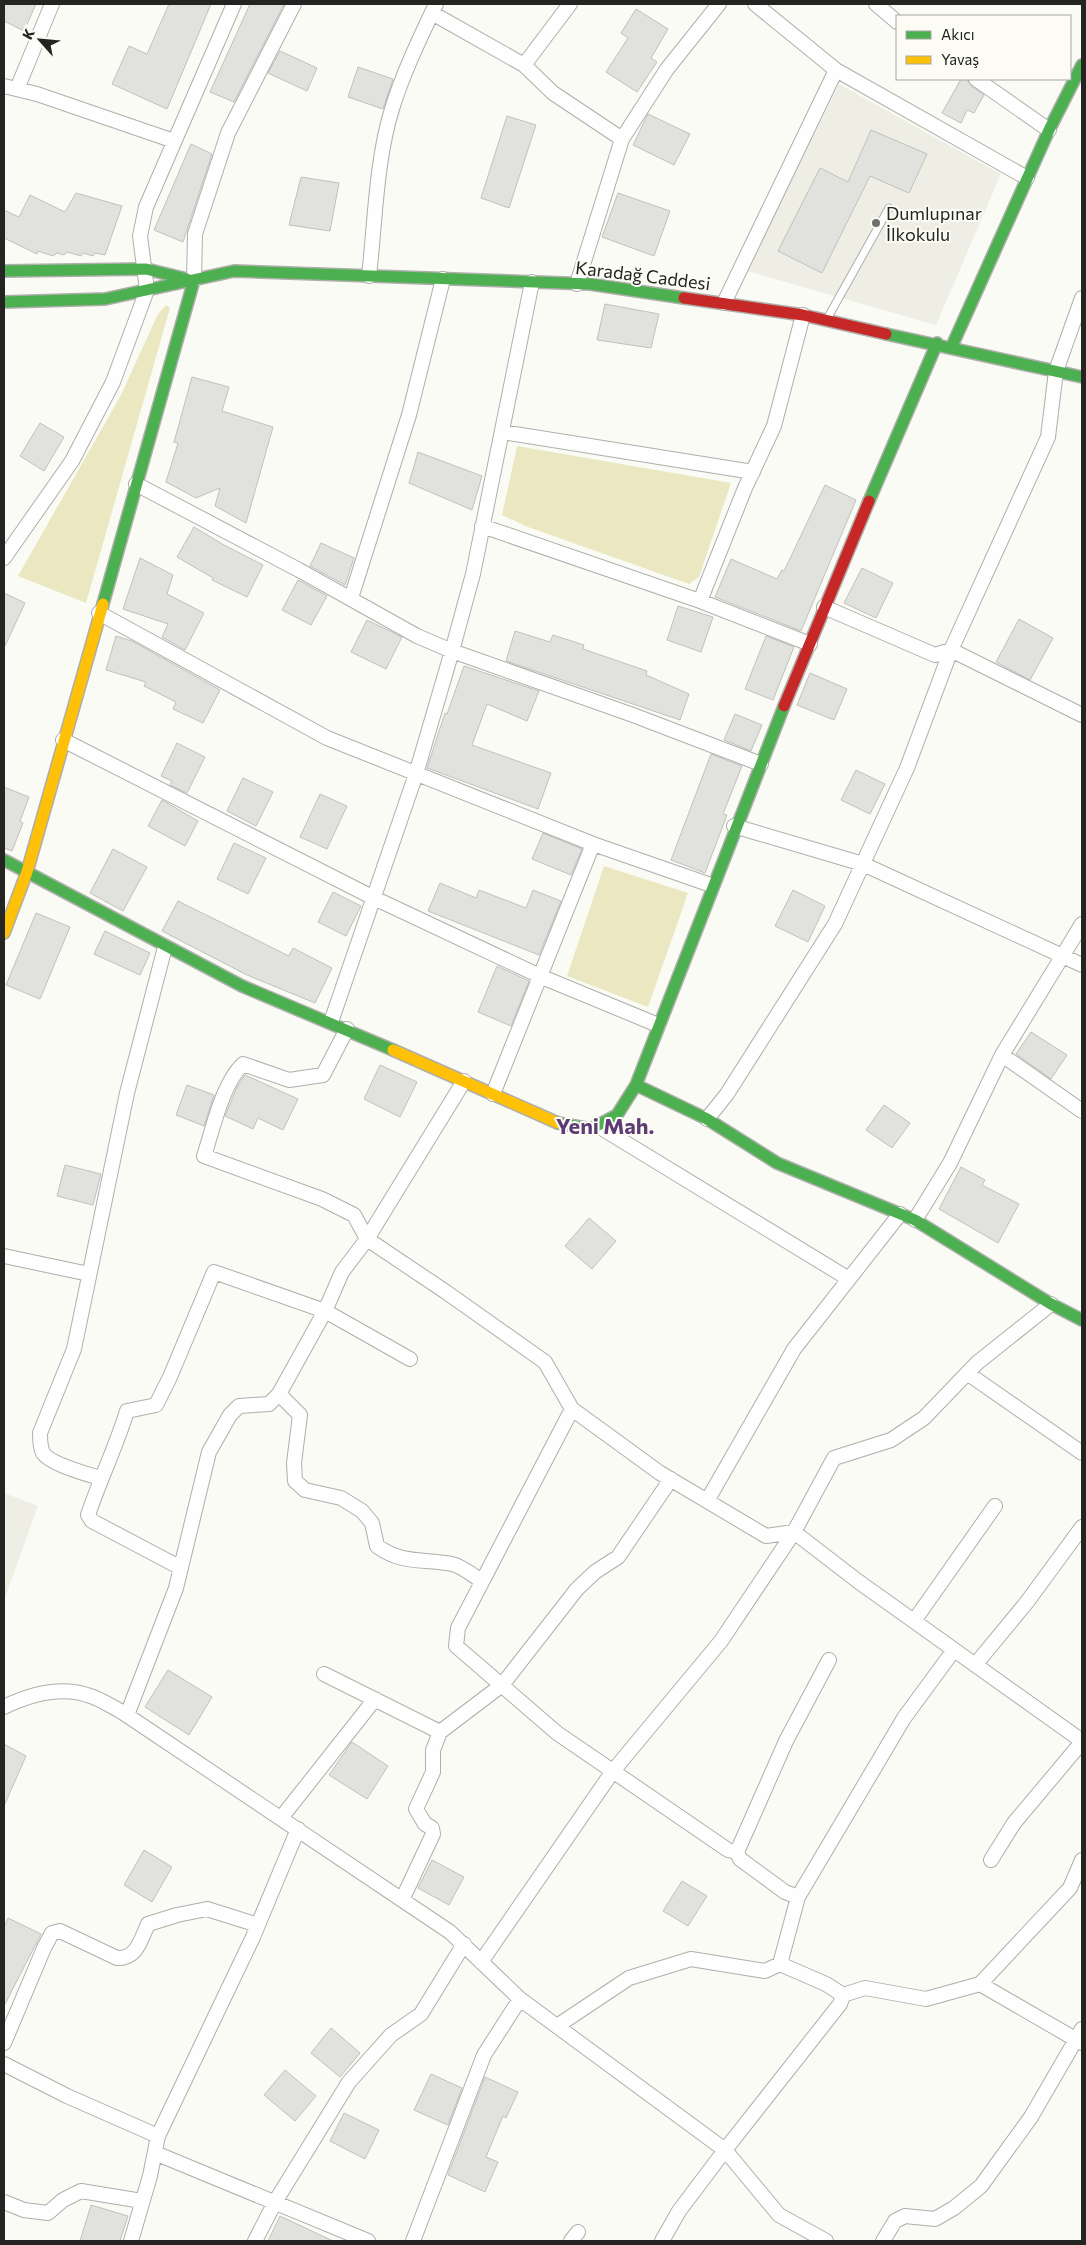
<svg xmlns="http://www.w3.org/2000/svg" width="1086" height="2245" viewBox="0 0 1086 2245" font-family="Commissioner,sans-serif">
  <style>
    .built { fill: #eeeee4 }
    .green { fill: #eae7c1 }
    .building { fill: #e1e1de; stroke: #c0c0bd }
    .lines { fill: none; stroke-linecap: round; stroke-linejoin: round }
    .lane-casing { stroke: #aeaeab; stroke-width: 9 }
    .street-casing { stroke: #aeaeab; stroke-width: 16 }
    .fast-casing { stroke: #aeaeab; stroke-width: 14 }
    .slow-casing { stroke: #aeaeab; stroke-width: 14 }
    .jam-casing { stroke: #aeaeab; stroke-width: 14 }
    .lane { stroke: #fefefe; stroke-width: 7 }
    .street { stroke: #fefefe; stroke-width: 14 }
    .fast { stroke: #4caf50; stroke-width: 11 }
    .slow { stroke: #ffc107; stroke-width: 11 }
    .jam { stroke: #c62828; stroke-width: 11 }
    .poi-dot { fill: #6f6f6c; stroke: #fcfcf5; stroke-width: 2 }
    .labels { text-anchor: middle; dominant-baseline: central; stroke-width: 4; stroke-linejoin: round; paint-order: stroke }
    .poi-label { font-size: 18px; fill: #242422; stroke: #fcfcf5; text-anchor: start }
    .street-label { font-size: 18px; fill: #242422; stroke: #fcfcf5 }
    .district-label { font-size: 22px; font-weight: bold; fill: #5d3b75; stroke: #fcfcf5 }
  </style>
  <rect width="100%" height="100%" fill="#fbfbf6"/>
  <!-- built -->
  <path class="built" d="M839 84 1001 174 936 325 747 271Z
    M4 1493 38 1506 4 1600Z"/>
  <!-- green -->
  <path class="green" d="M166 305 170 308 86 603 18 576 121 395 158 314Z
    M517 446 731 483 699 577 689 584 528 527 502 515Z
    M604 866 688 893 648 1007 567 976Z"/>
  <!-- building -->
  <path class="building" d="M4 4H36L24 31 4 21Z
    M169 4H211L167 109 112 84 129 46 147 54Z
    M250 4H284L234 102 210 92Z
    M636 9 668 29 651 58 657 62 637 92 606 72 628 38 621 33Z
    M280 51 317 68 307 91 268 73Z
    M358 67 393 79 383 109 348 97Z
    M961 79 968 80 971 86 984 95 974 113 967 110 961 123 942 113Z
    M648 114 690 134 674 165 633 145Z
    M507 116 536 125 509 208 481 198Z
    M871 130 927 154 909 193 870 176 822 273 778 251 820 168 848 182Z
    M191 144 212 154 183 242 154 230Z
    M301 177 339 183 330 231 289 225Z
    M76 193 122 206 105 255 95 253 93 256 83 253 81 256 67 252 64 255 57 253 53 256 38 251 37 254 4 238V210L19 217 30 195 65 212Z
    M618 193 670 211 654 256 602 237Z
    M605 304 659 314 651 348 597 340Z
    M192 377 229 387 222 411 273 427 246 523 215 506 220 488 196 498 166 482 178 443 174 442Z
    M40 423 64 437 44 471 20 456Z
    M418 452 482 476 472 510 409 483Z
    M825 485 856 500 801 631 715 597 731 559 777 579 782 570 784 571Z
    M194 527 224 545 263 565 247 597 212 580 213 578 177 557Z
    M321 543 354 558 345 585 310 566Z
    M140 558 173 575 167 594 204 613 185 650 162 637 168 624 123 609Z
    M862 568 893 583 876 618 844 603Z
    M298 580 327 596 311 625 282 610Z
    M4 593 25 603 4 648Z
    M678 606 713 617 701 652 667 640Z
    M1019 619 1053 638 1030 680 996 662Z
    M367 620 402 637 386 669 351 652Z
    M515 631 550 642 553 635 584 645 583 649 647 671 646 675 689 694 680 720 506 661Z
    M116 636 132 641 220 690 203 723 173 709 176 702 144 686 146 682 106 670Z
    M766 636 794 647 773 700 745 689Z
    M464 666 539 691 527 721 487 704 472 745 551 773 538 809 427 768 445 713 447 714Z
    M810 673 847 689 834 720 797 705Z
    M735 714 762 725 751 751 724 740Z
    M177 743 205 757 187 793 170 785 172 781 161 776Z
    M711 754 742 766 723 814 727 815 705 873 671 860Z
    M856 770 885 784 870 814 841 800Z
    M243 778 273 792 256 826 227 811Z
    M4 787 29 797 20 821 23 823 12 851 4 848Z
    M320 794 347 806 327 849 300 837Z
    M162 800 198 821 185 846 148 826Z
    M543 833 582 849 571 875 532 859Z
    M234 843 266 858 248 894 217 879Z
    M113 849 147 867 123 911 90 893Z
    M440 883 476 898 479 890 526 908 533 890 561 901 539 955 428 911Z
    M793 890 825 906 808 942 775 926Z
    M333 892 361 906 346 936 318 922Z
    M178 901 289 956 293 948 332 968 315 1003 247 975 162 931Z
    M36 913 70 927 40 999 6 985Z
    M105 931 150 953 140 975 94 954Z
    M497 966 529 981 511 1026 478 1012Z
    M1031 1032 1067 1055 1051 1079 1016 1054Z
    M380 1065 417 1082 400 1117 364 1099Z
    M245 1075 298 1099 283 1130 258 1118 253 1129 225 1116 237 1087Z
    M187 1085 214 1095 204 1126 176 1115Z
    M884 1105 910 1123 892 1148 866 1130Z
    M65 1165 101 1174 93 1205 57 1196Z
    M961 1167 985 1180 982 1185 1019 1204 998 1243 939 1209Z
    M589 1218 616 1241 592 1269 565 1246Z
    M168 1670 212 1697 189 1735 145 1707Z
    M352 1742 388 1766 367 1799 329 1775Z
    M4 1744 26 1756 4 1806Z
    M144 1850 172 1867 152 1902 124 1885Z
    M432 1860 464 1877 449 1905 418 1888Z
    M682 1881 707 1896 688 1926 663 1911Z
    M8 1918 41 1934 4 2006V1927Z
    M331 2028 360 2053 340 2077 311 2053Z
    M285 2070 316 2096 295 2121 264 2095Z
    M431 2074 462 2088 448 2125 414 2110Z
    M485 2077 518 2092 506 2118 503 2116 486 2157 498 2162 485 2192 448 2175Z
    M344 2113 379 2130 365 2159 330 2141Z
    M91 2205 128 2216 120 2241H80Z
    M280 2216 333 2241H268Z"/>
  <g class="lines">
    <defs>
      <path id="lane" d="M827 319 889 208"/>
      <path id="street" d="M755 4 836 70 1027 178
        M876 4 897 22
        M432 13 524 65 553 93 622 139
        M524 65 570 4
        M976 79 1049 130
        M4 86 37 94 174 141
        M17 89 52 4
        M369 276C375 224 376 160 392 109 403 73 420 38 436 4
        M194 280 195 234 228 133 294 4
        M577 284 622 139 667 69 719 4
        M724 303 836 70
        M502 432 753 472
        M136 484 299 570 417 636 452 651 633 715 761 764
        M482 526 700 601 810 644
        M4 558 72 461 113 382 147 290 140 236 146 207 234 4
        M351 598 409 415 443 279
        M700 601 745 488 774 426 803 315
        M824 607 935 655 951 650 1082 715
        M99 613 327 738 593 844 711 885
        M63 740 374 898 542 977 658 1025
        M734 826 863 864 1082 965
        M331 1022 416 774 452 651 473 574 532 282
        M347 1029 323 1075 289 1080 243 1064C222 1084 213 1129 204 1156L322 1199 354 1215 367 1239 446 1292 545 1362 572 1409 660 1473 766 1536 794 1532 859 1582 1082 1741
        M1002 1055 1082 1111
        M493 1094 593 844
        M707 1119 727 1094 835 924 907 768 951 650 1048 437 1056 371 1082 298
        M598 1126 849 1279
        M915 1220 950 1163 1002 1055 1082 924
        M4 1256 89 1274
        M967 1373 1082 1453
        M279 1394 300 1415 294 1463 295 1481 305 1490 341 1498 362 1511 372 1523 377 1546C403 1565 423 1558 452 1564 462 1566 473 1576 482 1581
        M572 1409 458 1628 456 1646 557 1733 728 1850 737 1852
        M100 1478C87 1474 50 1464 43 1453 40 1447 40 1440 40 1433L74 1349 127 1093 165 947
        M707 1501 794 1349 900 1214
        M181 1568 92 1521 88 1515C100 1479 116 1447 127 1411L156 1405 170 1377 214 1272 325 1311 410 1359
        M914 1621 995 1506
        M975 1665 1027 1602 1082 1527
        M324 1674 440 1732
        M4 1707C29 1695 59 1686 87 1695 99 1698 111 1706 122 1712L450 1932 520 1999 725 2150 779 2215 826 2241
        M127 1715 176 1588 209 1452 230 1415 239 1406 269 1404 279 1394 325 1311 342 1272 367 1239 464 1081
        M281 1818 375 1699
        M991 1860 1014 1823 1082 1742
        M798 1897 785 1892 740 1859 737 1852 786 1741 829 1660
        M402 1900 433 1834 432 1828 425 1824 416 1809 433 1772V1750L440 1732 502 1685 577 1589 595 1572 618 1557 671 1479
        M481 1962 613 1771 721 1641 794 1532 834 1458 891 1440 924 1418 977 1363 1051 1304
        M780 1964 798 1897 904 1718 954 1650
        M980 1984 1082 2043
        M843 1995 865 1988 926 1999 980 1984 1070 1888 1082 1860
        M557 2026 629 1978 691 1959 765 1971 780 1964 826 1984 843 1995
        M4 2043 44 1948 52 1933 60 1931 117 1958C137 1959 141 1939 148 1924L177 1915 207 1909 258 1925
        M4 2064 67 2096 158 2136
        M155 2153 368 2241
        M4 2202 24 2210 48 2213 63 2200 81 2191 142 2201
        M131 2241 150 2176 158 2136 253 1937 298 1829
        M255 2241 275 2202 349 2082 391 2035 421 2014 464 1944
        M413 2241 484 2055 520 1999
        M571 2241 578 2232
        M662 2241 679 2211 725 2150 840 2004 843 1995
        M883 2241 895 2221 905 2216 935 2219 954 2208 981 2186 1031 2117 1082 2029"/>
      <path id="fast" d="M4 271 146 269 187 279
        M4 302 105 299 234 271 590 284 684 298
        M886 334 1082 377
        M952 346 1049 130 1082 65
        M869 501 937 343
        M103 604 194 280
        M4 860 242 986 393 1050
        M636 1085 707 1119 777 1163 915 1220 1051 1304 1082 1320
        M558 1123 591 1129 617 1115 636 1085 784 706"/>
      <path id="slow" d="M4 933 27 872 103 604
        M393 1050 558 1123"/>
      <path id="jam" d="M684 298 803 315 886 334
        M784 706 869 501"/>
    </defs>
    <!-- lane casing -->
    <use href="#lane" class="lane-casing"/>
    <!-- street casing -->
    <use href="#street" class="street-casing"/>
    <!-- fast casing -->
    <use href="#fast" class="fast-casing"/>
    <!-- slow casing -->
    <use href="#slow" class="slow-casing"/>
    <!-- jam casing -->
    <use href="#jam" class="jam-casing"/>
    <!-- lane -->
    <use href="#lane" class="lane"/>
    <!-- street -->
    <use href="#street" class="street"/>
    <!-- fast -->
    <use href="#fast" class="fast"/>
    <!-- slow -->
    <use href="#slow" class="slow"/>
    <!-- jam -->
    <use href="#jam" class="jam"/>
  </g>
  <!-- markers -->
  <circle class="poi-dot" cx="876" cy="223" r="5"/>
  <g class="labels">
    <!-- poi labels -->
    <g class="poi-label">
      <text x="886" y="213">Dumlupınar<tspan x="886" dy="21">İlkokulu</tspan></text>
    </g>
    <!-- street labels -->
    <g class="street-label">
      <text transform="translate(643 275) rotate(7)">Karadağ Caddesi</text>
    </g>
    <!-- district labels -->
    <g class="district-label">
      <text x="605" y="1125">Yeni Mah.</text>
    </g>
  </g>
  <!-- border -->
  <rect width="1086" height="2245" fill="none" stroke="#242422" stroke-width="10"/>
  <!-- legend -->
  <rect x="896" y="15" width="175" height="65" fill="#fcfcf5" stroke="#a6a6a1"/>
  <rect x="906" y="31" width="25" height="8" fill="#4caf50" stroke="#a6a6a1"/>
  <text x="941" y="40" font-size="15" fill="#242422">Akıcı</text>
  <rect x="906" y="56" width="25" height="8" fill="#ffc107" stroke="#a6a6a1"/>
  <text x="941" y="65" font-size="15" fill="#242422">Yavaş</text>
  <!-- north arrow -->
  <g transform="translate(40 40) rotate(297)" stroke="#fcfcf5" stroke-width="4" paint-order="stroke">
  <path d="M0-4L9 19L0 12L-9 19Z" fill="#242422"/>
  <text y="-8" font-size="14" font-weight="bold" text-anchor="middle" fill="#242422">K</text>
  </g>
</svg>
